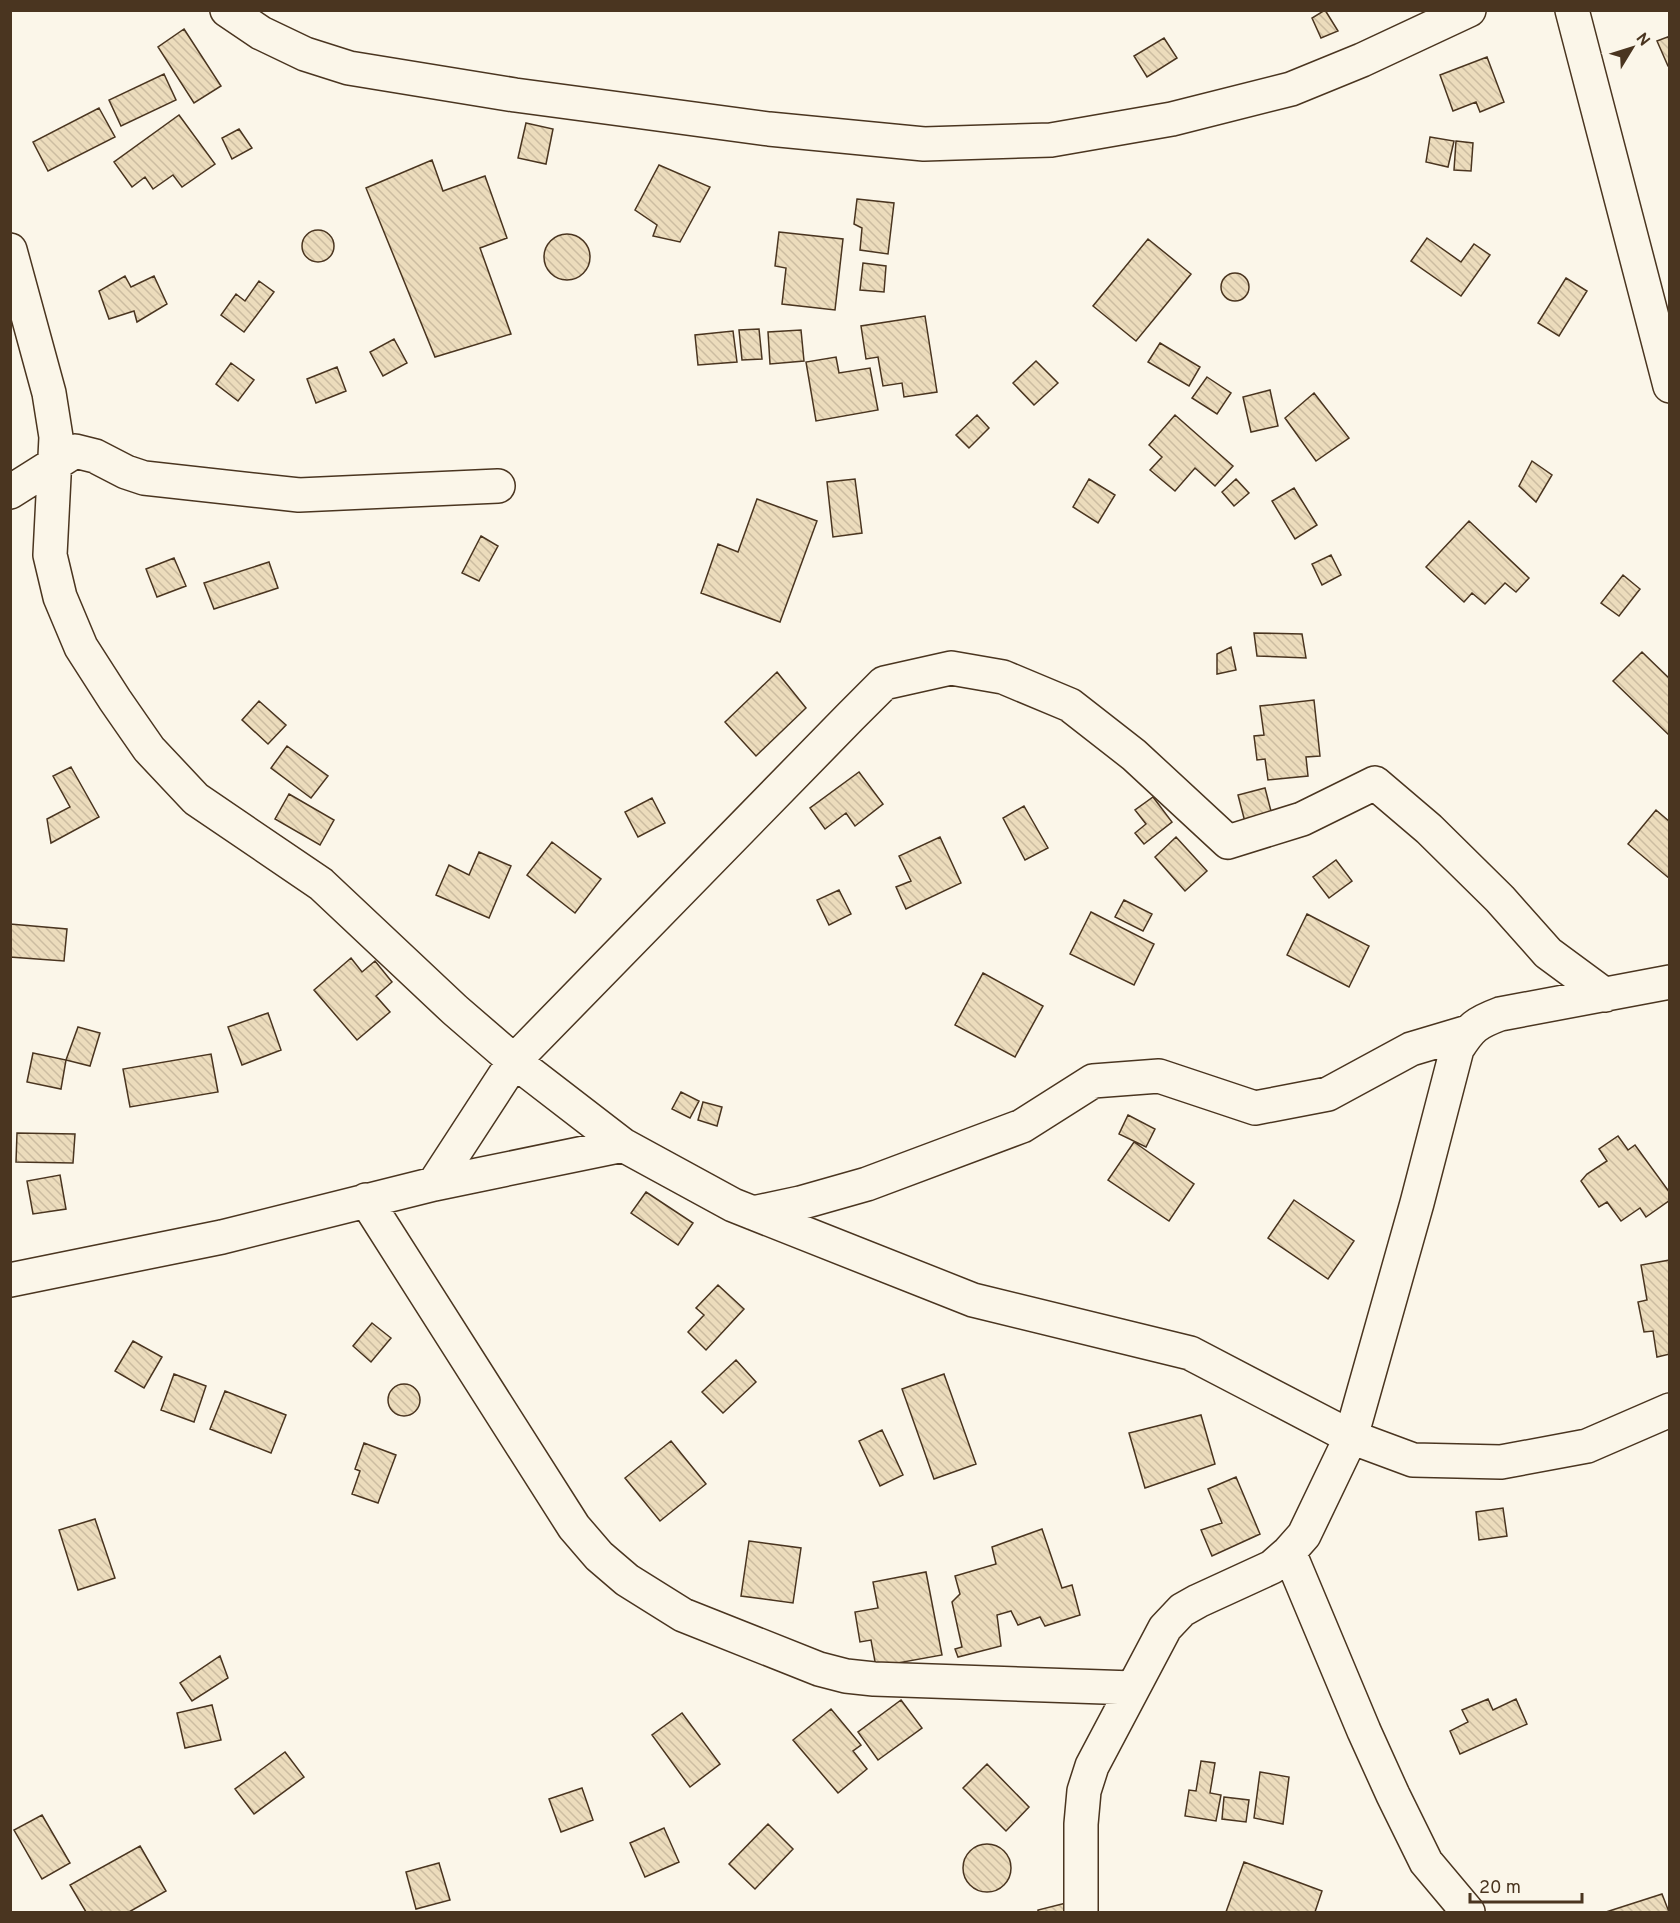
<svg xmlns="http://www.w3.org/2000/svg" width="1680" height="1923" viewBox="0 0 1680 1923" font-family="Overpass,sans-serif">
  <style>
    .building { fill: url(#building-back-hatch); stroke: #4a3520; stroke-width: 1.5 }
    .lines { fill: none; stroke-linecap: round; stroke-linejoin: round }
    .minor-casing { stroke: #4a3520; stroke-width: 36 }
    .minor { stroke: #fbf6e9; stroke-width: 33 }
  </style>
  <defs>
    <pattern id="building-back-hatch" width="6" height="6" patternUnits="userSpaceOnUse" patternTransform="scale(1.5)"><rect width="6" height="6" fill="#ecdcbc"/><path d="M-1 5l2 2M0 0l6 6M5-1l2 2" fill="none" stroke="#ccbda1"/></pattern>
  </defs>
  <rect width="100%" height="100%" fill="#fbf6e9"/>
  <!-- building -->
  <path class="building" d="M1325 10 1338 31 1321 38 1312 18Z
    M184 29 221 86 194 103 158 47Z
    M1670 36V66H1668L1657 41Z
    M1164 38 1177 58 1147 77 1134 56Z
    M1487 57 1504 102 1480 112 1476 102 1453 111 1440 75Z
    M164 74 176 100 121 126 109 100Z
    M99 108 115 137 48 171 33 142Z
    M179 115 215 164 182 187 173 175 153 189 145 177 132 187 114 162Z
    M526 123 553 129 546 164 518 158Z
    M239 129 252 148 232 159 222 138Z
    M1430 137 1454 141 1448 167 1426 162Z
    M1456 141 1473 143 1471 171 1454 170Z
    M432 160 443 191 485 176 507 238 480 248 511 334 435 357 366 188Z
    M659 165 710 187 680 242 653 236 657 225 635 210Z
    M857 199 894 203 888 254 860 250 862 228 854 224Z
    M302 246a16 16 0 1 1 32 0a16 16 0 1 1-32 0Z
    M779 232 843 239 835 310 782 304 786 268 775 266Z
    M544 257a23 23 0 1 1 46 0a23 23 0 1 1-46 0Z
    M1427 238 1461 262 1474 244 1490 255 1461 296 1411 261Z
    M1148 239 1191 274 1136 341 1093 306Z
    M863 263 886 266 884 292 860 290Z
    M1221 287a14 14 0 1 1 28 0a14 14 0 1 1-28 0Z
    M125 276 131 287 154 276 167 304 137 322 134 311 109 319 99 291Z
    M1566 278 1587 291 1559 336 1538 323Z
    M259 281 274 292 244 332 221 315 236 294 245 301Z
    M925 316 937 392 904 397 902 383 883 386 878 357 866 359 861 326Z
    M759 329 762 359 742 360 739 330Z
    M801 330 804 361 770 364 768 332Z
    M733 331 737 362 698 365 695 335Z
    M394 339 407 363 383 376 370 352Z
    M1160 343 1200 367 1189 386 1148 362Z
    M836 357 839 373 870 368 878 410 816 421 806 362Z
    M1036 361 1058 383 1034 405 1013 383Z
    M231 363 254 380 238 401 216 384Z
    M337 367 346 391 316 403 307 379Z
    M1207 377 1231 393 1217 414 1192 398Z
    M1270 390 1278 426 1251 432 1243 397Z
    M1314 393 1349 438 1316 461 1285 418Z
    M977 415 989 428 969 448 956 435Z
    M1175 415 1233 466 1215 486 1195 468 1175 491 1150 470 1162 457 1149 445Z
    M1532 461 1552 475 1536 502 1519 486Z
    M855 479 862 533 833 537 827 482Z
    M1089 479 1115 495 1098 523 1073 507Z
    M1236 479 1249 493 1234 506 1222 492Z
    M1294 488 1317 525 1295 539 1272 501Z
    M757 499 817 521 780 622 701 593 718 544 738 552Z
    M1469 521 1529 578 1516 592 1505 583 1485 604 1472 593 1464 602 1426 567Z
    M481 536 498 546 479 581 462 573Z
    M1331 555 1341 575 1322 585 1312 564Z
    M174 558 186 586 157 597 146 569Z
    M269 562 278 588 214 609 204 583Z
    M1623 575 1640 589 1619 616 1601 603Z
    M1254 633 1302 634 1306 658 1257 656Z
    M1231 647 1236 670 1217 674V654Z
    M1642 652 1670 679V736L1613 681Z
    M777 672 806 708 756 756 725 722Z
    M1314 700 1320 756 1306 757 1308 776 1268 780 1265 759 1257 760 1254 736 1264 735 1260 706Z
    M259 701 286 725 268 744 242 720Z
    M287 746 328 776 311 798 271 768Z
    M71 767 99 817 51 843 47 819 70 807 53 776Z
    M859 772 883 804 855 826 846 813 825 829 810 808Z
    M1265 788 1272 815 1245 822 1238 795Z
    M289 794 334 820 320 845 275 819Z
    M1153 797 1172 822 1144 844 1135 833 1146 824 1135 810Z
    M652 798 665 823 638 837 625 812Z
    M1024 806 1048 848 1025 860 1003 818Z
    M1656 810 1670 822V879L1628 844Z
    M940 837 961 883 906 909 896 887 911 881 899 856Z
    M1176 837 1207 871 1185 891 1155 857Z
    M552 842 601 879 575 913 527 875Z
    M479 852 511 866 489 918 436 895 449 865 469 875Z
    M1336 860 1352 881 1329 898 1313 877Z
    M839 890 851 914 829 925 817 900Z
    M1124 900 1152 914 1143 931 1115 917Z
    M1091 912 1154 944 1134 985 1070 954Z
    M1307 914 1369 946 1349 987 1287 955Z
    M10 924 67 929 64 961 10 957Z
    M351 958 362 972 375 961 392 982 376 996 390 1012 357 1040 314 990Z
    M983 973 1043 1006 1015 1057 955 1025Z
    M268 1013 281 1050 242 1065 228 1027Z
    M78 1027 100 1033 90 1066 66 1060Z
    M33 1053 66 1060 61 1089 27 1082Z
    M211 1054 218 1092 130 1107 123 1069Z
    M681 1092 699 1101 690 1118 672 1109Z
    M703 1102 722 1107 717 1126 698 1120Z
    M1128 1115 1155 1129 1146 1147 1119 1134Z
    M17 1133 75 1134 73 1163 16 1162Z
    M1618 1136 1628 1150 1635 1145 1670 1193V1200L1646 1217 1640 1208 1621 1221 1607 1202 1599 1207 1581 1181 1587 1174 1607 1161 1599 1149Z
    M1134 1142 1194 1184 1169 1221 1108 1180Z
    M60 1175 66 1209 33 1214 27 1181Z
    M646 1192 693 1223 678 1245 631 1213Z
    M1294 1200 1354 1241 1328 1279 1268 1238Z
    M1670 1260V1354L1657 1357 1653 1331 1644 1332 1638 1302 1647 1300 1641 1265Z
    M718 1285 744 1309 706 1350 688 1332 704 1315 696 1308Z
    M372 1323 391 1338 371 1362 353 1346Z
    M133 1341 162 1357 144 1388 115 1371Z
    M736 1360 756 1382 723 1413 702 1392Z
    M174 1374 206 1386 194 1422 161 1410Z
    M944 1374 976 1464 934 1479 902 1389Z
    M388 1400a16 16 0 1 1 32 0a16 16 0 1 1-32 0Z
    M225 1391 286 1415 271 1453 210 1429Z
    M1201 1415 1215 1464 1145 1488 1129 1433Z
    M882 1430 903 1475 880 1486 859 1441Z
    M671 1441 706 1484 660 1521 625 1478Z
    M364 1443 396 1455 378 1503 352 1494 360 1471 355 1469Z
    M1236 1477 1260 1534 1212 1556 1201 1530 1222 1523 1208 1489Z
    M1503 1508 1507 1536 1479 1540 1476 1512Z
    M95 1519 115 1578 78 1590 59 1530Z
    M1042 1529 1062 1588 1072 1585 1080 1615 1045 1626 1040 1617 1018 1625 1011 1611 997 1615 1001 1646 958 1657 955 1649 962 1647 952 1602 960 1594 955 1576 996 1564 992 1547Z
    M749 1541 801 1548 793 1603 741 1596Z
    M926 1572 942 1655 876 1667 871 1640 860 1642 855 1612 878 1608 873 1582Z
    M220 1656 228 1678 192 1701 180 1683Z
    M1488 1699 1493 1710 1516 1699 1527 1724 1460 1754 1450 1731 1468 1722 1462 1710Z
    M901 1700 922 1728 878 1760 858 1732Z
    M212 1705 221 1740 185 1748 177 1713Z
    M831 1709 861 1745 853 1751 867 1769 838 1793 793 1740Z
    M682 1713 720 1764 690 1787 652 1735Z
    M285 1752 304 1777 254 1814 235 1789Z
    M1201 1761 1215 1763 1210 1793 1221 1795 1216 1821 1185 1816 1189 1790 1196 1791Z
    M987 1764 1029 1807 1006 1831 963 1788Z
    M1260 1772 1289 1777 1283 1824 1254 1818Z
    M582 1788 593 1820 561 1832 549 1799Z
    M1224 1797 1249 1800 1246 1822 1222 1819Z
    M42 1815 70 1863 42 1879 14 1830Z
    M768 1824 793 1849 755 1889 729 1864Z
    M664 1828 679 1862 645 1877 630 1843Z
    M963 1868a24 24 0 1 1 48 0a24 24 0 1 1-48 0Z
    M140 1846 166 1891 129 1912H86L70 1885Z
    M1244 1862 1322 1891 1315 1912H1226Z
    M439 1863 450 1900 416 1909 406 1872Z
    M1662 1894 1669 1912H1606Z
    M1070 1902 1069 1912H1038V1910Z"/>
  <g class="lines">
    <defs>
      <path id="minor" d="M227 10 261 33 305 54 349 68 515 95 635 111 769 129 924 144 1051 140 1172 119 1291 89 1362 60 1469 10
        M1572 10 1670 386
        M10 250 49 393 56 437 50 555 60 597 81 647 115 700 149 749 196 799 321 884 455 1010 514 1061 623 1145 733 1205 973 1300 1190 1353 1351 1437 1413 1460 1501 1462 1587 1446 1670 1410
        M10 492 75 451 95 456 126 472 144 478 299 495 498 486
        M434 1184 514 1061 850 717 884 683 951 668 1003 677 1070 705 1134 755 1228 842 1302 819 1375 783 1429 829 1500 899 1548 953 1605 995
        M366 1200 574 1527 599 1556 627 1580 683 1615 819 1669 846 1676 874 1679 1133 1688
        M753 1213 800 1203 867 1184 1022 1126 1093 1081 1159 1076 1255 1108 1328 1094 1411 1049 1468 1032
        M10 1280 222 1237 434 1184 623 1145
        M1289 1552 1364 1731 1393 1795 1426 1862 1468 1912
        M1081 1912V1824L1084 1791 1092 1766 1165 1628 1182 1610 1198 1601 1272 1567 1289 1552 1304 1535 1351 1437 1417 1203 1457 1049C1471 1027 1476 1023 1500 1014L1670 982"/>
    </defs>
    <!-- minor casing -->
    <use href="#minor" class="minor-casing"/>
    <!-- minor -->
    <use href="#minor" class="minor"/>
  </g>
  <!-- border -->
  <rect width="1680" height="1923" fill="none" stroke="#4a3520" stroke-width="24"/>
  <!-- north arrow -->
  <g transform="translate(1632 48) rotate(52)" stroke="#fbf6e9" stroke-width="4.5" paint-order="stroke">
  <path d="M0-4.5L10 22L0 15L-10 22Z" fill="#4a3520"/>
  <text y="-9" font-size="16" font-weight="bold" text-anchor="middle" fill="#4a3520">N</text>
  </g>
  <!-- scale -->
  <path d="M1470 1893v9h112v-9" fill="none" stroke="#4a3520" stroke-width="3"/>
  <text x="1479" y="1893" font-size="18" fill="#4a3520" stroke="#fbf6e9" stroke-width="4.5" paint-order="stroke">20 m</text>
</svg>
